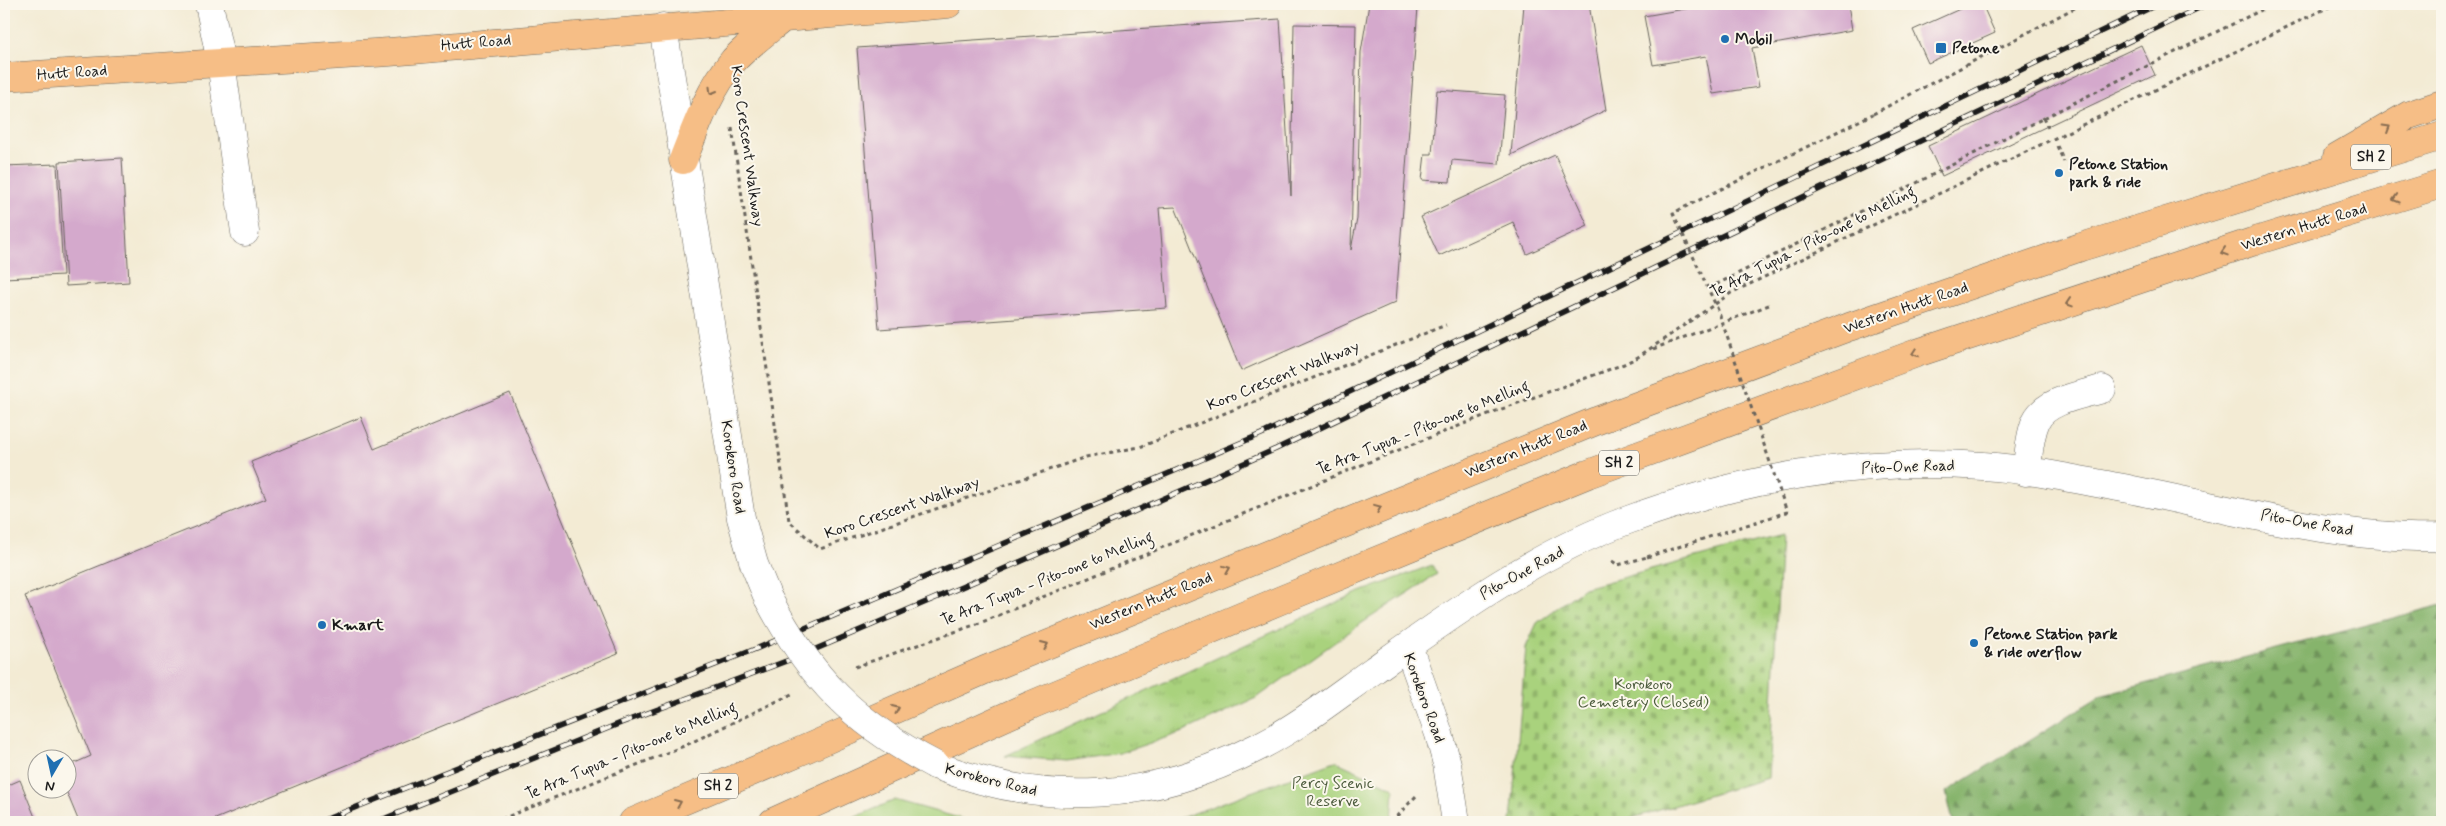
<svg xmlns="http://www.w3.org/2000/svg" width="2446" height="826" viewBox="0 0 2446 826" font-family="Mynerve,sans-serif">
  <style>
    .grass { fill: url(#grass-tufts); stroke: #62774c }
    .forest { fill: url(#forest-firs); stroke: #516844 }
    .cemetery { fill: url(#cemetery-stones); stroke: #62774c }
    .park { fill: #a9d27d; stroke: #62774c }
    .building { fill: #d4a9cc }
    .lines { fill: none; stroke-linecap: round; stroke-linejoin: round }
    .minor-casing { stroke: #67645c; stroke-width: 29 }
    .major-casing { stroke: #67645c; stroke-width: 29 }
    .highway-casing { stroke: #67645c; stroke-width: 29 }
    .path { stroke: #67645c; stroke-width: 3; stroke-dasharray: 4 4; stroke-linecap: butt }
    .minor { stroke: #fff; stroke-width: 28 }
    .major { stroke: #f6be86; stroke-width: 28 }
    .highway { stroke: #f6be86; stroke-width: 28 }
    .rail-casing { stroke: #1c1c1c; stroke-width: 5.5 }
    .rail { stroke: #fbf7ec; stroke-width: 4; stroke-dasharray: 11; stroke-linecap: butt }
    .minor-bridge-casing { stroke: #67645c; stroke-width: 29; stroke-linecap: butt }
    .path-bridge { stroke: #67645c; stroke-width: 3; stroke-dasharray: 4 4; stroke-linecap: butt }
    .minor-bridge { stroke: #fff; stroke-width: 28 }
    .oneway { stroke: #896d51 }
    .poi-dot { fill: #1f6fb2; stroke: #fbf7ec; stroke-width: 2 }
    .labels { text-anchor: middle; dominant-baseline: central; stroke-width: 4; stroke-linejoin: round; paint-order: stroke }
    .shield { fill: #fbf7ec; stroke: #5f5e5a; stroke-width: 1 }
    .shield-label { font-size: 15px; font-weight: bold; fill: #1c1c1c }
    .poi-label { font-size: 16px; font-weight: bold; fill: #1c1c1c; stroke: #fbf7ec; text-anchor: start }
    .street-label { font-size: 16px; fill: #1c1c1c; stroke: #fbf7ec }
    .park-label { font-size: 16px; fill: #4d5c3e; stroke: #fbf7ec }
  </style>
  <defs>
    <pattern id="grass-tufts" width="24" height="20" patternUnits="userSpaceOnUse" patternTransform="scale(1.25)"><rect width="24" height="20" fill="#a9d27d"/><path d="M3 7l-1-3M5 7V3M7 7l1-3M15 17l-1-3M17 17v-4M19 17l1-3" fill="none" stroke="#91b46b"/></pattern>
    <pattern id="forest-firs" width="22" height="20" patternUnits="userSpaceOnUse" patternTransform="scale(1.25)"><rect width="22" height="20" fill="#86b46c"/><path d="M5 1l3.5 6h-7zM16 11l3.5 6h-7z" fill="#6d9258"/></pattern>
    <pattern id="cemetery-stones" width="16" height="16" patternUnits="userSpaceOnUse" patternTransform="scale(1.25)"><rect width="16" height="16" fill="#a9d27d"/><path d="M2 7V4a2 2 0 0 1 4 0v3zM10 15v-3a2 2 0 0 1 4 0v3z" fill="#91b46b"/></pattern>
  </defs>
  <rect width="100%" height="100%" fill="#fbf7ec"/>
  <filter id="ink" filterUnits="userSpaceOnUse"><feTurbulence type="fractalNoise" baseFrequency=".02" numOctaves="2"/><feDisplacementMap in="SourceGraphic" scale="10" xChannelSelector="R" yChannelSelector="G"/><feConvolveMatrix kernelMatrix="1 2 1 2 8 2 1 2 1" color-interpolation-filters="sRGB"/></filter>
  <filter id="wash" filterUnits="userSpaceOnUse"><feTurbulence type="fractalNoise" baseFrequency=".0096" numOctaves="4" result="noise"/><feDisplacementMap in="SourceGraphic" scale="20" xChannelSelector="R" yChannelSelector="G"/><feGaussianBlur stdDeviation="1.12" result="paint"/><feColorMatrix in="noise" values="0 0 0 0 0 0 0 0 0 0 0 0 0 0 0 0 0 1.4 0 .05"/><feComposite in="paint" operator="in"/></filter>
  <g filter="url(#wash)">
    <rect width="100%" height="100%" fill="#f3ebd4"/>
    <!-- grass -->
    <path class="grass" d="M1432 565 1437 574 1359 625 1258 697 1180 733 1120 753 1067 761 1005 756 1355 594Z"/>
    <!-- forest -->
    <path class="forest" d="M2442 605V822H1953L1946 792 2100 696Z"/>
    <!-- cemetery -->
    <path class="cemetery" d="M1781 535 1768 778 1619 822H1511L1526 647 1537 623 1584 588Z"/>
    <!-- park -->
    <path class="park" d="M1335 761 1394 788 1392 822H1170Z
      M895 800 973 822H844Z"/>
    <g id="blocks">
      <!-- building -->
      <path class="building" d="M1369 4 1418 7 1396 302 1241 371 1175 207 1159 208 1167 308 879 329 857 48 1280 19 1291 196 1294 24 1356 25 1351 250 1357 219 1361 52Z
        M1524 4H1589L1606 110 1511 155Z
        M1714 4H1848L1852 30 1752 48 1759 87 1713 94 1706 56 1653 65 1644 16Z
        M1971 4H1982L1995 33 1928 63 1913 30Z
        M2141 45 2155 75 1942 176 1928 146Z
        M1437 90 1505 95 1499 164 1452 160 1450 182 1422 180 1425 154H1432Z
        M1555 155 1588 226 1527 254 1513 222 1439 256 1421 217Z
        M122 158 129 282 66 286 59 162Z
        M57 164 63 275 4 278V166Z
        M4 311H7L5 343H4Z
        M510 393 618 654 208 822H79L65 788H68V766L91 756 25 596 266 498 251 462 361 417 374 449Z
        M20 780 37 822H4V787Z"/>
    </g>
  </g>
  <g filter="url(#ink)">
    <use href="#blocks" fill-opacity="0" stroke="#67645c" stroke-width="1"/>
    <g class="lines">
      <defs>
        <path id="minor" d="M209 4 221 62 245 232
          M663 27 741 518 754 564 768 598
          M2026 472C2029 456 2029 436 2036 421 2046 400 2082 395 2102 389
          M1408 646 1439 734 1447 764 1456 822
          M935 765C1048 809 1153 801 1260 746 1301 725 1337 696 1374 670 1454 613 1535 554 1628 520 1740 478 1864 457 1983 466 2028 469 2074 479 2118 487 2223 507 2335 540 2442 537"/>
        <path id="major" d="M4 77 389 52 948 4
          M683 160C697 124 709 90 734 60 748 45 766 32 782 19"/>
        <path id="highway" d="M2337 157 2409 115 2442 104
          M633 822 803 750 985 670 1596 421 1849 327 2081 247 2442 136
          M773 822 1031 705 1281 600 1588 474 1917 353 2252 242 2442 184"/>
      </defs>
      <!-- minor casing -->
      <use href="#minor" class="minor-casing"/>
      <!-- major casing -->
      <use href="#major" class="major-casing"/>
      <!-- highway casing -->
      <use href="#highway" class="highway-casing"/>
      <!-- path -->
      <path class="path" d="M1873 114 2082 4
        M2043 117 2049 130
        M732 128 789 521 820 549 1086 457 1140 447 1446 325
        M2057 146 2064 162
        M1709 288C1898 194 2084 95 2274 4
        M1653 349 1769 305
        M1612 561 1618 565 1647 557
        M855 667 980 623 1359 466 1491 413 1624 364 1638 357 1731 293 2335 4
        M494 822 684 746 792 694
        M1391 822 1418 794"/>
      <!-- minor -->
      <use href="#minor" class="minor"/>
      <!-- major -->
      <use href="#major" class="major"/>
      <!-- highway -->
      <use href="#highway" class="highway"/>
      <defs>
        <path id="rail" d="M319 822 758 648 1266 432 2158 4
          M376 822 621 723 797 657 999 571 1276 449 2207 4"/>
      </defs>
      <!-- rail casing -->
      <use href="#rail" class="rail-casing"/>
      <!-- rail -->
      <use href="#rail" class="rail"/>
      <defs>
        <path id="minor-bridge" d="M768 598C811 679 854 723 935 765"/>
      </defs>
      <!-- minor-bridge casing -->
      <use href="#minor-bridge" class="minor-bridge-casing"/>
      <!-- path-bridge -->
      <path class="path-bridge" d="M1647 557 1787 512 1718 310 1673 213 1873 114"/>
      <!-- minor-bridge -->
      <use href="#minor-bridge" class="minor-bridge"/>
    </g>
    <!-- one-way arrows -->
    <defs><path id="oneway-chevron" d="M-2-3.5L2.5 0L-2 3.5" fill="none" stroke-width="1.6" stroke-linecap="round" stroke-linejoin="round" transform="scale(1.25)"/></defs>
    <g class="oneway">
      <use href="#oneway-chevron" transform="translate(712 91) rotate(120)"/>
      <use href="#oneway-chevron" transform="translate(2387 128) rotate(-31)"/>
      <use href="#oneway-chevron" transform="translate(2396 199) rotate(163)"/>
      <use href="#oneway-chevron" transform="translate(2224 252) rotate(162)"/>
      <use href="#oneway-chevron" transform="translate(2069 303) rotate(162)"/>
      <use href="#oneway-chevron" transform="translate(1915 353) rotate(161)"/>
      <use href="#oneway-chevron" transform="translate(1378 508) rotate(-22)"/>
      <use href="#oneway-chevron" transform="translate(1227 569) rotate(-22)"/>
      <use href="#oneway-chevron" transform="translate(1045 645) rotate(-23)"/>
      <use href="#oneway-chevron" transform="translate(896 709) rotate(-24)"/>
      <use href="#oneway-chevron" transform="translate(678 803) rotate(-23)"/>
    </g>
  </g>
  <!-- markers -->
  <g class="poi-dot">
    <circle cx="1725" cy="39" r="5"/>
    <rect x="1935" y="42" width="12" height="12" rx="2.5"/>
    <circle cx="2059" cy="173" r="5"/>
    <circle cx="322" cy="625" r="5"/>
    <circle cx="1974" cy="643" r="5"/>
  </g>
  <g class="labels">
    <!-- shield labels -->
    <g class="shield">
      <rect x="2351" y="144.5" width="40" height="25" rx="4"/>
      <rect x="1599" y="450.5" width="40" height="25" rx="4"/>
      <rect x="698" y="773.5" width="40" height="25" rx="4"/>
    </g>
    <g class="shield-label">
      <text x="2371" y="157">SH 2</text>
      <text x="1619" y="463">SH 2</text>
      <text x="718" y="786">SH 2</text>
    </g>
    <!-- poi labels -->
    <g class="poi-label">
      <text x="1735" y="39">Mobil</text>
      <text x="1952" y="48">Petone</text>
      <text x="2069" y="164">Petone Station<tspan x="2069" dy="18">park &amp; ride</tspan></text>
      <text x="332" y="625">Kmart</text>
      <text x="1984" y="634">Petone Station park<tspan x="1984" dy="18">&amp; ride overflow</tspan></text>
    </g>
    <!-- street labels -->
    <g class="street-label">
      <text transform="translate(476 43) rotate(-5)">Hutt Road</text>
      <text transform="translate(72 73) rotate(-4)">Hutt Road</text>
      <text transform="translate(747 146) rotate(82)">Koro Crescent Walkway</text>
      <text transform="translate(2304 227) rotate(-17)">Western Hutt Road</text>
      <text transform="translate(1813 242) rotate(-27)">Te Ara Tupua - Pito-one to Melling</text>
      <text transform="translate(1906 308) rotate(-19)">Western Hutt Road</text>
      <text transform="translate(1283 376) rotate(-22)">Koro Crescent Walkway</text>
      <text transform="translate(1423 428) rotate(-22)">Te Ara Tupua - Pito-one to Melling</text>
      <text transform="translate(1526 449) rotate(-22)">Western Hutt Road</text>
      <text transform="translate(733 467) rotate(81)">Korokoro Road</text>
      <text transform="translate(1908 467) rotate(-2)">Pito-One Road</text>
      <text transform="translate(902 508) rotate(-19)">Koro Crescent Walkway</text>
      <text transform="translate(2307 523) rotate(10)">Pito-One Road</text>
      <text transform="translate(1522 573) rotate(-29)">Pito-One Road</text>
      <text transform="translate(1047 579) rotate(-22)">Te Ara Tupua - Pito-one to Melling</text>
      <text transform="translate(1151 601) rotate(-22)">Western Hutt Road</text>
      <text transform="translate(1424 698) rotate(70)">Korokoro Road</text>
      <text transform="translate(631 751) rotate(-23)">Te Ara Tupua - Pito-one to Melling</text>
      <text transform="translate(991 780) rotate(14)">Korokoro Road</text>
    </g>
    <!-- park labels -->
    <g class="park-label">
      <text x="1643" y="684">Korokoro<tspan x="1643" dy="18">Cemetery (Closed)</tspan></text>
      <text x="1333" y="783">Percy Scenic<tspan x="1333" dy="18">Reserve</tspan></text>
    </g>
  </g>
  <!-- margin -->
  <rect width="2446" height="826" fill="none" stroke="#fbf7ec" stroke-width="20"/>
  <!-- north arrow -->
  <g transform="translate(52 774) rotate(189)"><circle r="24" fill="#fbf7ec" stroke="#a29f99"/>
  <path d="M0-4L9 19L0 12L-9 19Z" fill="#1f6fb2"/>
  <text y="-8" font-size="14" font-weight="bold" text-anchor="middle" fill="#1c1c1c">N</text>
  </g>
</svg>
